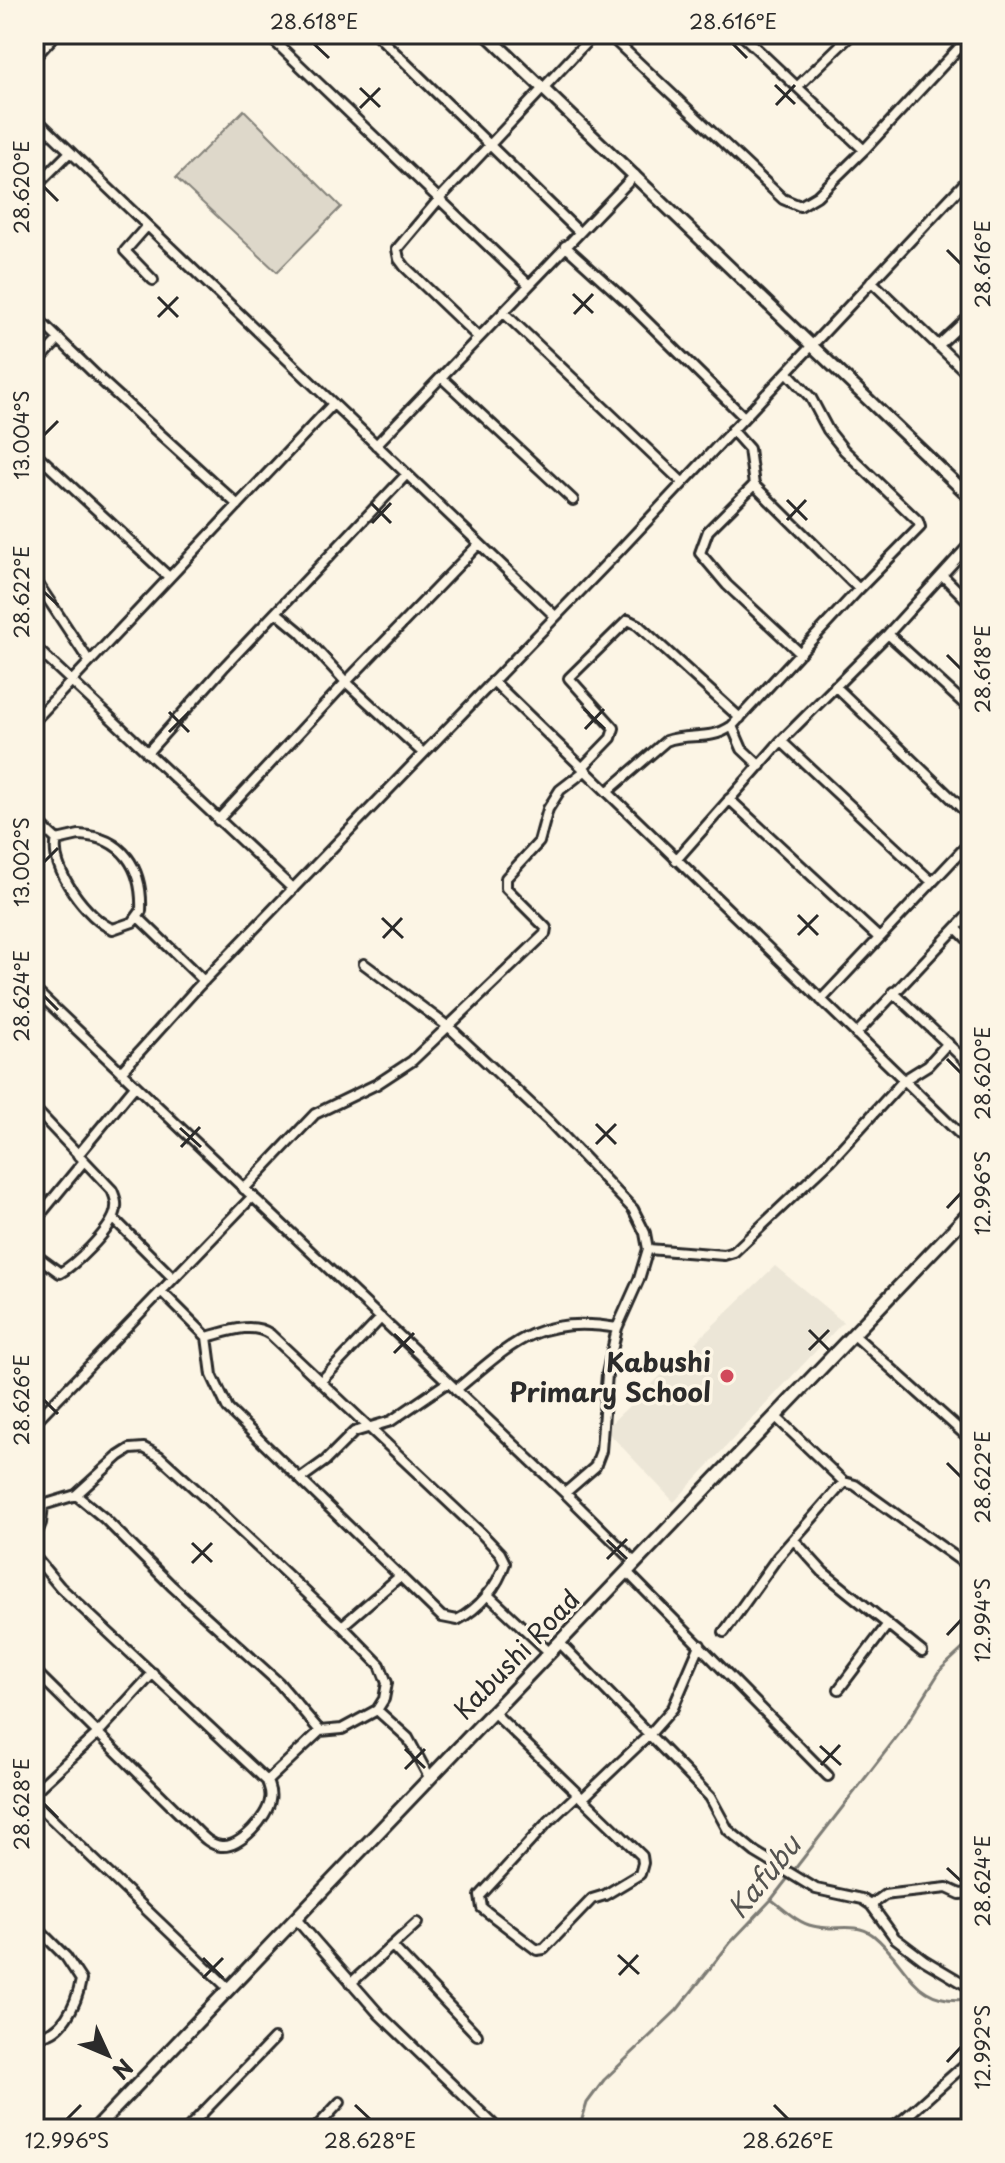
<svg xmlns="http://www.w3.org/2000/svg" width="1005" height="2163" viewBox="0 0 1005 2163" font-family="'Playpen Sans',sans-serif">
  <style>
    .built { fill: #ece6d7 }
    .green { fill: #ded8ca; stroke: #84827a; stroke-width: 2 }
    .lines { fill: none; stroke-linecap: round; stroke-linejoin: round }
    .stream { stroke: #7d7b74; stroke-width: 3 }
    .minor-casing { stroke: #2b2b2b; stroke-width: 14 }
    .tertiary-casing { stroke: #2b2b2b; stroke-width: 16 }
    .secondary-casing { stroke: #2b2b2b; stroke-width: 17 }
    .minor { stroke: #fcf5e5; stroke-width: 8 }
    .tertiary { stroke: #fcf5e5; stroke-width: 10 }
    .secondary { stroke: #fcf5e5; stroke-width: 11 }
    .ticks { fill: none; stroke: #2b2b2b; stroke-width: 3 }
    .poi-dot { fill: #d1495b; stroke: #fcf5e5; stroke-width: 3 }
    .labels { text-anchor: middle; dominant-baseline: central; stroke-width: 7; stroke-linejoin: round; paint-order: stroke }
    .poi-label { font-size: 26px; font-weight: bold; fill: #2b2b2b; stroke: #fcf5e5; text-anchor: end }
    .street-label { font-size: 26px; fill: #2b2b2b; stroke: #fcf5e5 }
    .water-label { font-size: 28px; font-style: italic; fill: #545350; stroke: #fcf5e5 }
    .neatline { fill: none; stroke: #2b2b2b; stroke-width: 3 }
    .ticks-label { font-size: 20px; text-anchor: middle; fill: #2b2b2b }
  </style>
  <rect width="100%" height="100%" fill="#fcf5e5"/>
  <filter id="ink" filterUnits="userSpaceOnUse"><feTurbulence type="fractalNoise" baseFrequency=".0125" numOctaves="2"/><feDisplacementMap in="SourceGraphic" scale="16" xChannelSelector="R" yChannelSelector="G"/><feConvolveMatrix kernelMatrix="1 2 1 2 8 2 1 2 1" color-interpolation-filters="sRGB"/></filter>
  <g filter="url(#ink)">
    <!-- built -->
    <path class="built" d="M775 1266 843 1322 674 1502 605 1429Z"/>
    <!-- green -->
    <path class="green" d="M244 110 341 207 277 272 176 178Z"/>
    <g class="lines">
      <!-- stream -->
      <path class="stream" d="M772 1900C784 1909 798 1923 813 1926 834 1932 854 1921 873 1935 910 1965 912 2006 969 1999
        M579 2129 587 2103 604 2080 677 2010 730 1943 771 1900 906 1725 942 1668 971 1641"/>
      <defs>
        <path id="minor" d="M267 34 529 285
          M376 34 579 232
          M608 34 783 199 800 206 817 196 864 150 971 35
          M741 34 864 150
          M34 58 56 34
          M797 87 852 34
          M34 117 555 616
          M34 188 70 152
          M147 226 125 251 153 280
          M565 246 627 302 744 417
          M871 281 971 377
          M503 312 683 483
          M34 315 103 382 238 505
          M478 337 405 267 399 259 397 249 440 198 594 34
          M938 346 971 315
          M34 366 59 339
          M441 377 573 500
          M732 430 749 449 754 485 859 589
          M376 445 635 175
          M34 452 169 577
          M754 485 708 531 700 553 727 585 800 653
          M942 575 971 604
          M34 578 89 661
          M277 613 300 632 346 682 423 753
          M888 634 971 710
          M34 646 293 889
          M493 681 971 1145
          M835 686 971 817
          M34 721 333 404
          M732 726 742 749 760 766
          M781 741 932 882
          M147 753 223 668 407 474
          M583 767 611 738 614 728 569 678 628 620 638 625 740 718
          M607 792 666 741C688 732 709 742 732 726L859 589 920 527 918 521 844 450 828 430 811 398 787 372
          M729 799 878 937
          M34 819 57 840
          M218 820 346 682 479 544
          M79 835C123 837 143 868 141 911L133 922 113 929C89 921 48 867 57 840Z
          M676 860 781 741 888 634 971 543
          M138 917 204 981
          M956 928 971 943
          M364 964 450 1028 551 1123 633 1209 645 1233 648 1249 639 1279 617 1328 607 1374 601 1451 595 1467 565 1493
          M34 989 565 1493 635 1562
          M893 992 971 1066
          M821 1000 971 841
          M856 1034 971 912
          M121 1072 197 988 619 551 971 176
          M34 1108 112 1190C116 1199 118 1206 114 1216 107 1233 76 1264 60 1273L34 1254
          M962 1136 971 1127
          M78 1155 135 1086
          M244 1189 315 1114 377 1084 412 1061 545 934 546 928 506 888V878L539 842 548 809 560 790 586 770
          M113 1218 173 1278
          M34 1222 84 1161
          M648 1249 724 1255 734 1252 830 1161 904 1080 928 1065 948 1043
          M161 1291 207 1337 212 1375 228 1409 442 1617 457 1620C479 1609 498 1586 505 1563L500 1553 481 1533 270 1334C252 1321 226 1332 207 1337
          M854 1335 971 1440
          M321 1381 381 1318
          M456 1390C512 1343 539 1314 617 1328
          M776 1417 844 1482 855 1485 964 1563
          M34 1423 253 1196
          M300 1479 325 1461 354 1432 391 1421 448 1382
          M76 1495 104 1518 172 1586 279 1683 320 1731
          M34 1496 43 1505 76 1495 119 1456 130 1449 144 1448 159 1456 202 1495 342 1626 380 1665 387 1683 384 1699 377 1710 342 1729 320 1731 267 1781
          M34 1540 41 1523 43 1505
          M794 1540 823 1572 922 1652
          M34 1556 60 1587 267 1781C269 1788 272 1792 270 1800 268 1817 240 1848 221 1846 210 1845 202 1836 194 1828L34 1670
          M626 1571 828 1776
          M487 1594 549 1652
          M342 1626 399 1577
          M724 1632 777 1558 844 1482
          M559 1642 710 1797 728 1830 755 1852 816 1889 862 1899 871 1905 895 1938 924 1960 971 1988
          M839 1689 888 1624
          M377 1710 408 1738 429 1777
          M492 1711 642 1856 643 1863 640 1874 605 1895 592 1899 544 1949 537 1950 482 1908 480 1896 547 1823 577 1795
          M34 1792 97 1734 153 1673
          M582 1799 650 1734 673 1708 700 1645
          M34 1802 228 1988
          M871 1905 885 1895 892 1894 947 1888 960 1894 971 1893
          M296 1919 379 2014 493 2124
          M34 1925 66 1957 81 1980C77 2002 62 2040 34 2034
          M392 1946 477 2035
          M351 1983 417 1923
          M187 2129 274 2039
          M315 2129 340 2102
          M891 2129 905 2118
          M913 2129 905 2118 971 2059"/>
        <path id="tertiary" d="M486 34 971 498"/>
        <path id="secondary" d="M95 2129 971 1211"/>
      </defs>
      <!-- minor casing -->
      <use href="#minor" class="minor-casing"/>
      <!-- tertiary casing -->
      <use href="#tertiary" class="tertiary-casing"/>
      <!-- secondary casing -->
      <use href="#secondary" class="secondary-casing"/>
      <!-- minor -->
      <use href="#minor" class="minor"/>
      <!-- tertiary -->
      <use href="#tertiary" class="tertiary"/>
      <!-- secondary -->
      <use href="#secondary" class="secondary"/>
    </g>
  </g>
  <!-- ticks -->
  <path class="ticks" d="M314 44 329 58M733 44 747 58M775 85 795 104M360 88 380 107M776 105 795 85M360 108 380 88M44 187 58 201M947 250 961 264M573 294 593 313M158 297 178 317M574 314 593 294M158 317 178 297M44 435 58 421M787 500 807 520M371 503 391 523M787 520 806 500M372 523 391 503M44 592 58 605M947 655 961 669M584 709 605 729M169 712 189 732M585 729 604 709M169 732 189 712M44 862 58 848M798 915 818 935M382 918 403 938M798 935 818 915M383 938 402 918M44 996 58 1010M947 1059 961 1073M596 1124 616 1144M180 1128 201 1147M596 1144 616 1124M181 1147 200 1127M947 1208 961 1193M809 1330 829 1350M394 1334 414 1353M809 1350 829 1330M394 1353 414 1333M44 1400 58 1414M947 1463 961 1477M607 1540 627 1559M192 1543 212 1562M607 1559 627 1539M192 1563 212 1543M947 1635 961 1620M820 1746 841 1765M405 1749 425 1768M821 1765 840 1745M405 1769 425 1749M44 1804 58 1818M947 1868 961 1881M618 1955 639 1974M203 1958 223 1978M619 1975 638 1955M203 1978 223 1958M947 2062 961 2047M355 2105 370 2119M774 2105 788 2119M67 2119 81 2105"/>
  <!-- markers -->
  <circle class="poi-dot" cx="727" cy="1376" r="8"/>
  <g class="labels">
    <!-- poi labels -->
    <g class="poi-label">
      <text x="711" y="1361">Kabushi<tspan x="711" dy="30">Primary School</tspan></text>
    </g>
    <!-- street labels -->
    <g class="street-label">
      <text transform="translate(516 1654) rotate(-46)">Kabushi Road</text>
    </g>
    <!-- water labels -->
    <g class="water-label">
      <text transform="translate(763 1876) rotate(-51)">Kafubu</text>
    </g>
  </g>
  <!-- margin -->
  <rect width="1005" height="2163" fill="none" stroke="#fcf5e5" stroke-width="88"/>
  <!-- north arrow -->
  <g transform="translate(108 2055) rotate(134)" stroke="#fcf5e5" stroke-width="6" paint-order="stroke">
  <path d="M0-6L14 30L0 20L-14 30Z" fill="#2b2b2b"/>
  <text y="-12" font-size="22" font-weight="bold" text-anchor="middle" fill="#2b2b2b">N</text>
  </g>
  <rect x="44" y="44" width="917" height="2075" class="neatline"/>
  <g class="ticks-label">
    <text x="314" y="29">28.618°E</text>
    <text x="733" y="29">28.616°E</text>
    <text transform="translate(22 187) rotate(-90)" y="7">28.620°E</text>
    <text transform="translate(983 264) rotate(-90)" y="7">28.616°E</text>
    <text transform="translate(22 435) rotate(-90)" y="7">13.004°S</text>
    <text transform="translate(22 592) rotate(-90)" y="7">28.622°E</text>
    <text transform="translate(983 669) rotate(-90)" y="7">28.618°E</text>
    <text transform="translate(22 862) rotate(-90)" y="7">13.002°S</text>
    <text transform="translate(22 996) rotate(-90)" y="7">28.624°E</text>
    <text transform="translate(983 1073) rotate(-90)" y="7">28.620°E</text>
    <text transform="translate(983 1193) rotate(-90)" y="7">12.996°S</text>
    <text transform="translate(22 1400) rotate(-90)" y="7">28.626°E</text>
    <text transform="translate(983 1477) rotate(-90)" y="7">28.622°E</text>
    <text transform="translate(983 1620) rotate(-90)" y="7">12.994°S</text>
    <text transform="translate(22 1804) rotate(-90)" y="7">28.628°E</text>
    <text transform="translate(983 1881) rotate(-90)" y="7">28.624°E</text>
    <text transform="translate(983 2047) rotate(-90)" y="7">12.992°S</text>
    <text x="67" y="2148">12.996°S</text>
    <text x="370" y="2148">28.628°E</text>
    <text x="788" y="2148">28.626°E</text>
  </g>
</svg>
